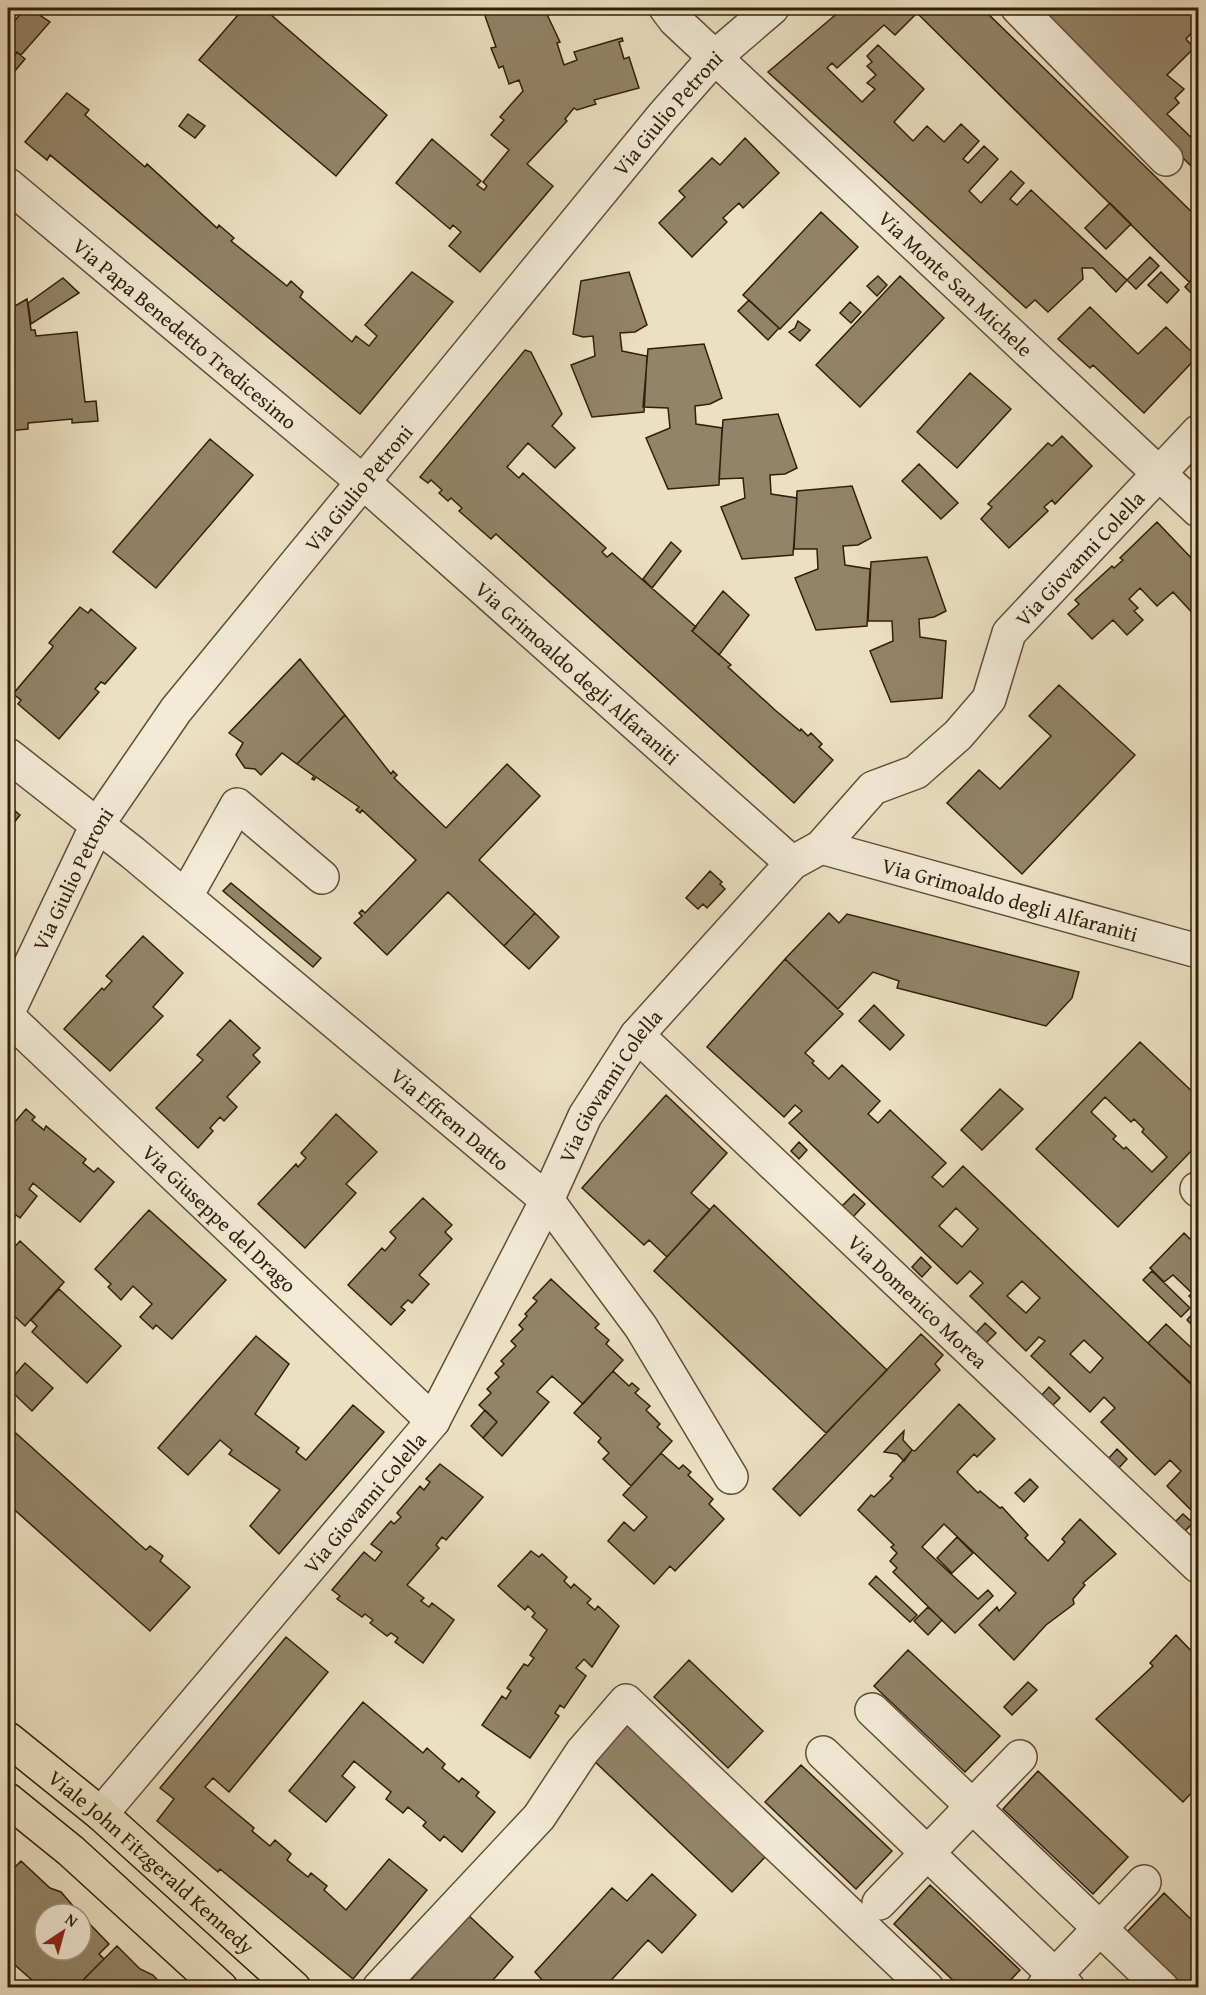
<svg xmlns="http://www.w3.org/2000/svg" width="1206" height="1995" viewBox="0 0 1206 1995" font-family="'Gentium Book Plus',serif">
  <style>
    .building { fill: #938369; stroke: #321f07; stroke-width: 1.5; fill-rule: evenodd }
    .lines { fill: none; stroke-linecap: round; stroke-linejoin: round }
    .minor-casing { stroke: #604f36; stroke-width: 36 }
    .major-casing { stroke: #321f07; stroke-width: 36 }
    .minor { stroke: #f3ebd8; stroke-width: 33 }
    .major { stroke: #ece0c3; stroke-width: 33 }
    .labels { text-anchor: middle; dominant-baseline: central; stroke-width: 5; stroke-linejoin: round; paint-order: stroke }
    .street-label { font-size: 21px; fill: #321f07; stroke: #f3ebd8 }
  </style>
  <rect width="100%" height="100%" fill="#ece0c3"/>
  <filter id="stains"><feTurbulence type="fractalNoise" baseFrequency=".00333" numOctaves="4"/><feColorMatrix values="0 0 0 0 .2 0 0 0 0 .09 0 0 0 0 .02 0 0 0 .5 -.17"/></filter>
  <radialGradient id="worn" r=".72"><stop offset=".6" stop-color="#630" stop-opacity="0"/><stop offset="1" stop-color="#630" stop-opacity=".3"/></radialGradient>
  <!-- building -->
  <path class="building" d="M25 8H29L50 22 21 55 17 52 8 64V29Z
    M244 8H263L387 115 336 176 199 60Z
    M498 8H544L560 42 557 43 564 65 577 60 574 52 622 38 623 41 619 42 624 59 629 57 639 88 594 100 596 104 577 110 574 108 565 119 567 121 527 164 553 186 480 272 449 246 461 232 453 225 450 229 396 183 432 139 481 181 477 185 484 190 487 186 483 182 509 150 491 135 504 120 500 117 523 91 519 80 509 84 503 66 499 68 491 48 496 47 484 13Z
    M840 8H982L1198 218V273L1189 282 917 13 895 35 884 25 837 68 832 63 827 68 862 102 875 89 867 83 876 75 867 66 872 62 867 56 878 45 924 89 894 122 913 141 927 126 944 142 961 124 979 141 963 159 968 163 984 146 998 159 969 191 981 203 1011 171 1024 183 1010 199 1017 205 1031 190 1127 280 1116 292 1093 268H1082L1083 279 1048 312 1035 300 1026 308 768 72 840 11Z
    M1033 8H1198V26L1186 39 1194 48 1167 75 1184 89 1175 98 1179 103 1167 114 1198 144V173Z
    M17 52 25 59 8 79V64Z
    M67 93 89 110 85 115 145 167 147 164 217 228 219 225 234 238 231 241 287 286 291 281 303 292 300 297 352 342 356 336 369 346 377 336 365 325 412 272 453 302 360 414 50 155 47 160 25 142Z
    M188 114 205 126 195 138 179 126Z
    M745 138 779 173 743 208 739 203 723 218 727 222 692 257 659 223 685 197 679 191 712 158 720 165Z
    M1110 203 1131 224 1106 249 1085 228Z
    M821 212 858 247 780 329 743 295Z
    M1150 257 1159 266 1136 289 1127 280Z
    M629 272 647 325 635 332 620 333 622 351 647 356 644 412 592 417 571 365 595 356 593 336 583 337 573 334 581 281Z
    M1161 272 1179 290 1167 303 1148 285Z
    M1198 273V294L1195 297 1185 287Z
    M878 276 887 285 877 296 867 286Z
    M900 276 944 318 860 407 816 365Z
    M63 278 79 293 31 324 28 303Z
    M27 299 31 330H35L36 336 77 332 85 402 96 401 98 421 72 423V419L28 423V429L8 431V310Z
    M749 300 779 328 768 340 738 311Z
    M850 302 861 312 851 323 840 313Z
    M1090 307 1138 354 1166 327 1197 357 1144 413 1093 365 1090 368 1058 339Z
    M798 321 810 330 800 341 789 332 795 328Z
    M704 344 722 398 710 404 695 406 696 424 722 428 719 485 668 489 646 438 670 428 668 408 643 407 648 349Z
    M525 350 531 352 562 414 552 426 575 448 555 468 528 443 507 467 519 478 523 473 606 548 602 552 607 557 612 553 696 627 692 631 731 665 728 667 775 710 800 731 801 729 808 736 811 733 822 744 819 747 833 760 794 803 496 534 491 539 459 511 462 508 451 498 448 501 439 493 442 490 431 480 428 483 420 477Z
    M970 373 1011 409 957 468 917 432Z
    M778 414 797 468 785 474 770 475 771 494 797 498 793 555 742 559 721 507 745 498 743 478 719 479 723 420Z
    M1062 436 1092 466 1055 504 1052 500 1044 507 1048 511 1009 548 981 519 992 507 988 504 1048 443 1052 446Z
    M210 439 253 475 156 588 113 552Z
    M919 464 958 503 941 519 902 481Z
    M852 486 871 538 858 545 843 546 845 565 870 569 867 626 816 630 795 578 818 569 817 549H794L797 491Z
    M1157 522 1198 565V619L1173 592 1157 606 1140 588 1129 599 1138 608 1134 611 1143 620 1127 635 1113 620 1092 639 1068 614 1079 604 1075 600 1112 566 1114 568 1123 560 1120 558Z
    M671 542 681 551 652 588 643 579Z
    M927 557 946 611 934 617 919 619 920 637 946 641 942 698 891 702 870 651 893 641 892 621H868L871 562Z
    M723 591 749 615 719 655 692 631Z
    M80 607 88 613 91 609 136 648 105 684 101 682 95 689 99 692 59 739 18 704 21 700 13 694 52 648 53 646 49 643Z
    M300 659 345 715 297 764 282 753 261 775 255 769 245 768 236 755 243 743 229 733Z
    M1059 685 1135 755 1022 874 947 803 979 770 1000 789 1051 736 1029 716Z
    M345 715 391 774 393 771 397 775 394 778 446 828 507 764 540 796 479 860 535 913 504 946 448 892 387 955 354 923 362 916 359 913 362 910 365 913 416 860 362 810 360 813 356 810 359 807 316 777 314 780 312 779 314 776 297 764Z
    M8 805 20 815 8 830Z
    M710 871 722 882 720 884 725 889 707 908 703 904 698 909 686 898Z
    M231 883 321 958 313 967 223 891Z
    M535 913 559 937 529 969 504 946Z
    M829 913 839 923 847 914 1079 972 1072 998 1046 1026 897 988 899 981 873 972 838 1009 785 959Z
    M143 936 183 973 153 1007 163 1016 110 1071 64 1029 102 988 104 990 112 981 106 976Z
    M785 959 843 1014 805 1053 814 1061 812 1063 829 1079 842 1065 880 1101 868 1114 878 1123 890 1110 946 1163 932 1177 943 1187 963 1166 1198 1391V1517L1167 1486 1181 1471 1170 1460 1155 1475 1101 1422 1115 1408 1104 1397 1090 1412 1031 1356 1045 1341 1039 1337 1026 1351 970 1296 983 1283 970 1271 957 1284 789 1123 802 1111 795 1105 784 1117 707 1047ZM956 1208 978 1229 962 1247 939 1226ZM1022 1281 1040 1298 1026 1313 1007 1296ZM1084 1340 1103 1358 1090 1373 1070 1354Z
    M874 1005 904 1035 890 1050 859 1021Z
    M230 1020 260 1048 253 1055 260 1062 227 1097 237 1107 224 1121 220 1117 210 1128 213 1131 198 1148 156 1108 203 1060 197 1055Z
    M1140 1042 1198 1097V1144L1118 1227 1036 1149ZM1105 1097 1131 1122 1134 1119 1144 1129 1142 1132 1167 1157 1152 1172 1126 1147 1124 1149 1113 1139 1116 1136 1091 1112Z
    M1000 1089 1023 1109 982 1150 961 1130Z
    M666 1095 727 1153 691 1193 710 1210 667 1257 649 1240 644 1245 582 1188Z
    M26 1109 35 1117 32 1120 44 1130 46 1126 86 1159 83 1163 94 1172 98 1168 114 1182 80 1222 33 1183 29 1189 37 1196 20 1218 16 1215 8 1225V1158L10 1154 8 1153V1130Z
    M336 1114 377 1152 346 1184 356 1193 305 1248 258 1204 296 1164 298 1167 306 1158 301 1153Z
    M799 1142 807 1150 799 1159 791 1151Z
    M854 1194 865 1204 853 1217 842 1206Z
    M423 1198 452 1225 445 1232 452 1239 419 1275 429 1284 412 1303 408 1300 401 1307 405 1310 391 1325 348 1285 382 1248 385 1251 396 1238 390 1232Z
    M714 1205 887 1370 826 1433 654 1271Z
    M149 1210 226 1280 172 1339 156 1325 153 1329 140 1317 152 1304 133 1286 121 1300 108 1287 111 1284 95 1269Z
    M1184 1233 1190 1239 1194 1236 1198 1240V1305L1189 1296 1192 1293 1173 1275 1164 1282 1150 1268Z
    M20 1241 64 1282 25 1326 8 1310V1254Z
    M921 1257 931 1267 922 1277 912 1267Z
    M1152 1271 1190 1308 1181 1317 1143 1280Z
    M551 1279 599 1324 595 1328 609 1340 606 1344 623 1360 583 1404 552 1376 537 1392 549 1402 502 1456 483 1438 497 1422 479 1405 491 1393 487 1389 499 1377 495 1373 504 1364 501 1361 516 1346 511 1341 523 1329 519 1325 527 1316 525 1314 537 1301 533 1298Z
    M59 1289 121 1346 87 1383 32 1332 37 1326 31 1320Z
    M1194 1312 1198 1316V1331L1187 1320Z
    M985 1323 996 1333 986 1343 976 1333Z
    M1166 1324 1198 1354 1197 1389 1148 1343Z
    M921 1334 943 1355 935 1364 940 1370 800 1516 773 1489Z
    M256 1336 289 1364 255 1414 299 1448 296 1452 306 1460 353 1405 384 1432 279 1554 250 1526 280 1490 229 1454 232 1450 220 1440 188 1475 158 1448Z
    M25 1363 53 1388 32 1411 8 1388V1383Z
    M613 1371 629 1386 632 1383 639 1389 635 1393 650 1406 646 1410 660 1424 657 1427 672 1441 631 1486 603 1459 609 1453 598 1442 601 1438 574 1413Z
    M1049 1387 1060 1398 1051 1407 1040 1397Z
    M959 1404 995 1439 977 1457 974 1454 957 1472 978 1493 980 1491 1000 1508 1002 1507 1028 1535 1025 1538 1048 1561 1065 1542 1062 1539 1080 1519 1116 1554 1083 1583 1085 1585 1073 1599 1074 1604 1046 1625 1014 1660 979 1625 997 1607 999 1611 1016 1593 944 1524 922 1547 978 1599 988 1590 993 1596 955 1633 893 1572 897 1568 890 1561 897 1553 891 1547 894 1545 858 1510 871 1495 874 1497 893 1478 890 1476 912 1450 915 1451Z
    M485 1410 497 1422 483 1438 471 1426Z
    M8 1426 139 1544 146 1550 150 1546 163 1556 160 1561 190 1587 150 1631 8 1504Z
    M904 1431 903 1440 912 1450 904 1461 897 1454 884 1452Z
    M1117 1449 1127 1459 1118 1469 1108 1459Z
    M661 1453 679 1469 683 1465 691 1472 688 1475 713 1499 709 1504 724 1519 675 1571 670 1566 654 1584 608 1541 624 1522 634 1531 647 1517 623 1495Z
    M440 1464 483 1497 446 1540 442 1537 436 1545 439 1548 407 1585 424 1598 421 1601 429 1607 432 1603 454 1620 423 1663 395 1642 398 1638 391 1633 387 1636 370 1623 373 1620 365 1614 362 1617 337 1599 340 1596 332 1590 364 1552 375 1561 382 1552 371 1544 391 1521 394 1524 401 1517 397 1513 420 1486 424 1490 430 1482 426 1479Z
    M1030 1479 1038 1487 1024 1502 1015 1493Z
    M1183 1514 1193 1523 1184 1532 1174 1523Z
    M957 1537 973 1553 952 1573 937 1558Z
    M531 1551 539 1557 542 1554 567 1577 564 1581 571 1588 574 1584 591 1599 587 1603 595 1610 598 1606 619 1626 592 1667 584 1659 576 1668 586 1676 564 1708 560 1705 555 1713 559 1716 530 1758 482 1725 502 1696 506 1699 511 1691 507 1688 524 1664 528 1666 534 1658 530 1655 547 1630 532 1617 535 1613 528 1606 525 1610 498 1586Z
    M876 1576 917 1615 910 1622 869 1584Z
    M928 1607 942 1620 928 1635 914 1621Z
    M1176 1635 1198 1658V1786L1183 1802 1096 1719 1153 1666 1150 1663Z
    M286 1637 328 1672 229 1792 213 1778 205 1787 254 1828 252 1831 270 1846 275 1840 291 1854 287 1860 308 1877 311 1873 327 1886 324 1890 346 1910 389 1859 427 1890 353 1979 220 1869 218 1872 157 1821 174 1799 160 1788Z
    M908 1650 1000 1736 965 1772 874 1686Z
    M689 1660 763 1731 728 1768 654 1697Z
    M1028 1682 1037 1690 1012 1715 1004 1707Z
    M363 1702 423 1753 427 1748 445 1764 442 1768 459 1782 462 1778 479 1792 476 1796 495 1812 462 1852 444 1836 440 1841 423 1826 426 1822 408 1807 403 1813 386 1799 391 1792 354 1761 342 1776 355 1787 326 1822 289 1791Z
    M625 1720 766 1856 732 1892 590 1757Z
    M801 1765 892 1851 856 1889 765 1802Z
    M1038 1771 1128 1857 1093 1894 1003 1809Z
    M21 1861 50 1888 61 1892 80 1914H45V1950H81V1915L109 1944 99 1954 104 1959 75 1988H41L8 1959V1874Z
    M652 1874 696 1915 662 1953 648 1940 604 1988H549L535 1972 612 1888 627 1901Z
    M930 1885 1020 1970 1003 1988H961L894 1924Z
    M1164 1893 1198 1926V1988H1186L1127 1932Z
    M467 1914 513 1957 486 1988H404Z
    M117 1946 140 1969 153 1975 165 1988H75Z"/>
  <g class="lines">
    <defs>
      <g id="minor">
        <path id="s1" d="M666 8 675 20 1198 510"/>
        <path d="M1018 8 1166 159"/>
        <path id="s2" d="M8 185 363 482 792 863"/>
        <path id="s3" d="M8 755 133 853 547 1200 641 1327 731 1477"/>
        <path id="s4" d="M821 847 1198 951"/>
        <path d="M186 896 237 805 322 877"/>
        <path id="s5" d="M8 1012 97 825 176 710 663 116 715 57 772 8"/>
        <path id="s6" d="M8 1017 433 1421"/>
        <path id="s7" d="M637 1035 1198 1566"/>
        <path d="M1197 1189 1198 1190"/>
        <path d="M872 1710 1162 1988"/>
        <path d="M823 1753 1068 1988"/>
        <path id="s8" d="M101 1814 433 1421 547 1200 585 1116 637 1035 792 863 821 847 873 788 916 772 958 735 989 699 1009 633 1198 432"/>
        <path d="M879 1903 1020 1757"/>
        <path d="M379 1988 539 1817 582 1752 626 1701 927 1988"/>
        <path d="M1043 1988 1144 1882"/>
      </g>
      <g id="major">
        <path id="s9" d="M8 1739 101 1814 294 1988"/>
        <path d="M8 1800 71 1851 221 1988"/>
      </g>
    </defs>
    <!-- minor casing -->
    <use href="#minor" class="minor-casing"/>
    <!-- major casing -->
    <use href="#major" class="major-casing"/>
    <!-- minor -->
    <use href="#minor" class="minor"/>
    <!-- major -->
    <use href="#major" class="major"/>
  </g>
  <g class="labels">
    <!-- street labels -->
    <g class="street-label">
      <text stroke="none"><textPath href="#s5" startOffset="1120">Via Giulio Petroni</textPath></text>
      <text stroke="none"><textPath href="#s1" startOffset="400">Via Monte San Michele</textPath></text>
      <text stroke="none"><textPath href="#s2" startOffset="231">Via Papa Benedetto Tredicesimo</textPath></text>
      <text stroke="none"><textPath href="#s5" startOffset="634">Via Giulio Petroni</textPath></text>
      <text stroke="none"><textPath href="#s8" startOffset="1616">Via Giovanni Colella</textPath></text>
      <text stroke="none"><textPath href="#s2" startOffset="750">Via Grimoaldo degli Alfaraniti</textPath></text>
      <text stroke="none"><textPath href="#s5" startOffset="148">Via Giulio Petroni</textPath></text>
      <text stroke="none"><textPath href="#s4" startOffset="196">Via Grimoaldo degli Alfaraniti</textPath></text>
      <text stroke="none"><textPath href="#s8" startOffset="894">Via Giovanni Colella</textPath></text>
      <text stroke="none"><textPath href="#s3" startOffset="573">Via Effrem Datto</textPath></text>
      <text stroke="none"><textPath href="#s6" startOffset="292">Via Giuseppe del Drago</textPath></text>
      <text stroke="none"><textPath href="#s7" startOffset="387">Via Domenico Morea</textPath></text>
      <text stroke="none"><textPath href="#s8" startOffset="408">Via Giovanni Colella</textPath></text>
      <text stroke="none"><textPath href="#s9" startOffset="189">Viale John Fitzgerald Kennedy</textPath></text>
    </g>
  </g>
  <!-- margin -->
  <rect width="1206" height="1995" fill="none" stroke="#ece0c3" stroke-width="30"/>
  <rect x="9" y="9" width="1188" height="1977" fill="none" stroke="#321f07" stroke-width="3"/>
  <rect x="15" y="15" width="1176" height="1965" fill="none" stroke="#321f07" stroke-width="1.5"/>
  <!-- north arrow -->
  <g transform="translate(63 1932) rotate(36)"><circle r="28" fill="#f3ebd8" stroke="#a69984" stroke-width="1.5"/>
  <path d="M0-4.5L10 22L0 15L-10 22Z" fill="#8f2418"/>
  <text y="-9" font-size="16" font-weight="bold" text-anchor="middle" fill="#321f07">N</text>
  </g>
  <rect width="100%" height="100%" filter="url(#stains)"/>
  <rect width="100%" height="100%" fill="url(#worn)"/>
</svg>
